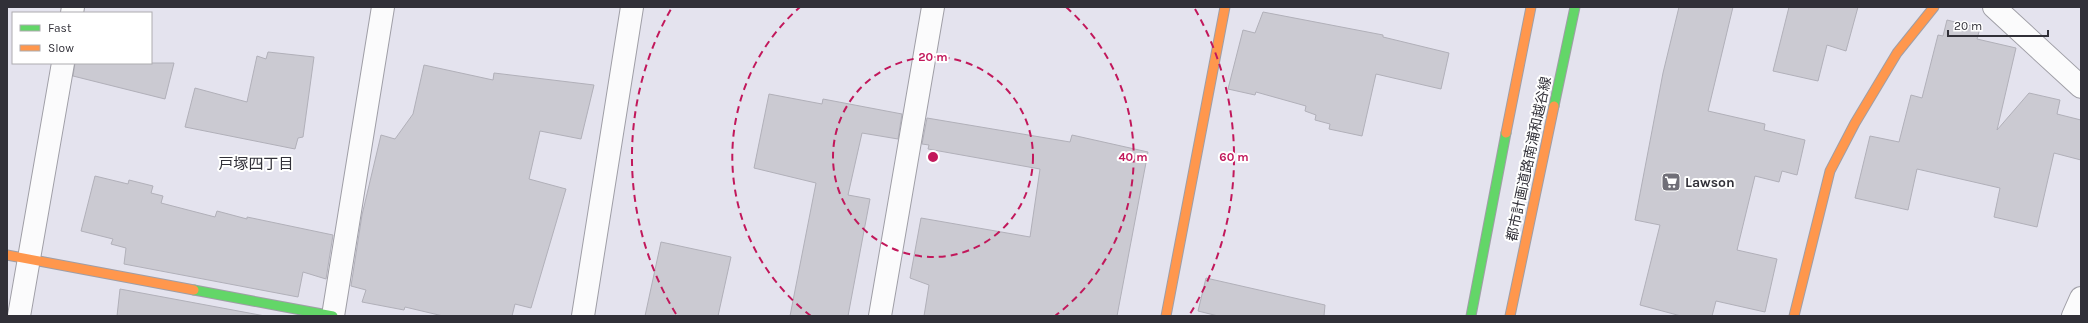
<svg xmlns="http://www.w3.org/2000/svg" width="2088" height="323" viewBox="0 0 2088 323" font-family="Karla,'Noto Sans JP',sans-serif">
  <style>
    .building { fill: #cbcad2; stroke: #b1b0b9 }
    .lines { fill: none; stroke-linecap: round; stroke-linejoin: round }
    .street-casing { stroke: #9f9ea6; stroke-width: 24 }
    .fast-casing { stroke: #9f9ea6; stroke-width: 11 }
    .slow-casing { stroke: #9f9ea6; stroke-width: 11 }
    .street { stroke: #fbfbfc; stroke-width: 22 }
    .fast { stroke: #63d668; stroke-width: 9 }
    .slow { stroke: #ff974d; stroke-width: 9 }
    .ring { fill: none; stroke: #c2185b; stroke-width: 2; stroke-dasharray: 7 5 }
    .labels { text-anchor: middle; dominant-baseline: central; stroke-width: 4; stroke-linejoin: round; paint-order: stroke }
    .street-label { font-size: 14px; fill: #313038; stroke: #fff }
    .poi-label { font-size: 14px; font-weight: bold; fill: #313038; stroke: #fff; text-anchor: start }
    .neighbourhood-label { font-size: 15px; fill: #313038; stroke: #fff }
    .centre { fill: #c2185b; stroke: #fff; stroke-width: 2 }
    .ring-label { font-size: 12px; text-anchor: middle; font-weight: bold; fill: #c2185b; stroke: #fff; stroke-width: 4; stroke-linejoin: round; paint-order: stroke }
  </style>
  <rect width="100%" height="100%" fill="#e4e3ee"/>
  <!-- building -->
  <path class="building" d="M1679 7H1733L1708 111 1765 124 1764 130 1805 140 1797 175 1782 171 1779 182 1755 176 1737 250 1777 259 1765 312 1716 301 1712 316H1681L1640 305 1660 225 1635 220 1663 73Z
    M1789 7H1858L1846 51 1827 45 1818 81 1773 71Z
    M1263 12 1383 35V37L1449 53 1441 89 1376 74 1362 136 1329 129 1330 124 1315 120 1316 115 1305 111 1306 106 1256 92 1255 95 1228 89 1243 30 1255 33Z
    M1947 20 1980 28 1977 39 2016 48 1997 130 2029 93 2060 100 2057 114 2081 120V160L2054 153 2037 227 1994 217 2000 188 1917 169 1908 210 1855 198 1870 136 1899 142 1911 95 1922 98 1938 35 1943 36Z
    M268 52 314 57 303 137 298 138 295 149 185 127 195 88 247 102 257 56 266 59Z
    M75 63H174L165 99 73 76Z
    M424 65 493 80 494 73 594 85 581 139 540 131 529 179 566 189 531 308 515 304 512 316H443L405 307 404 310 362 302 366 290 351 286 362 215 381 135 395 139 413 114Z
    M769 94 822 104 823 99 902 114 898 139 862 133 848 195 870 199 848 316H790L816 183 754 168Z
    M927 118 1070 142 1072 135 1148 152 1117 316H924L929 285 910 278 921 218 1030 237 1040 169 928 149 929 145 922 144Z
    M95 176 128 184 129 180 153 186 151 193 163 196 161 203 215 217 217 211 247 219V217L333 235 326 279 303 272 298 297 124 264 126 248 111 244 113 239 81 231Z
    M661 242 731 257 718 316H645Z
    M1206 278 1325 305 1324 316H1218L1198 311Z
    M120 289 265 316H117Z"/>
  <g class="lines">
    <defs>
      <path id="street" d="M1994 7 2081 87
        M72 13 73 7
        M19 316 63 63
        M333 316 383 7
        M583 316 632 7
        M880 316 933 7
        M2073 316 2081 298"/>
      <path id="fast" d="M1554 106 1575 7
        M194 290 333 316
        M1471 316 1506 133"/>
      <path id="slow" d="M1506 133 1531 7
        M7 255 194 290
        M1166 316 1225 7
        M1510 316 1554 106
        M1794 316 1830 171 1855 123 1897 53 1934 7"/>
    </defs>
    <!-- street casing -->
    <use href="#street" class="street-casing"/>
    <!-- fast casing -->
    <use href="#fast" class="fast-casing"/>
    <!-- slow casing -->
    <use href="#slow" class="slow-casing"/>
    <!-- street -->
    <use href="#street" class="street"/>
    <!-- fast -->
    <use href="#fast" class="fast"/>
    <!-- slow -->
    <use href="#slow" class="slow"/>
  </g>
  <!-- distance rings -->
  <g class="ring">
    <circle cx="933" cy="157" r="100"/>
    <path d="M811 316A200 200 0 0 1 800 7M1066 7A200 200 0 0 1 1055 316"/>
    <path d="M676 314A301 301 0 0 1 671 9M1195 9A301 301 0 0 1 1190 314"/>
  </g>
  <!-- icons -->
  <defs>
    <symbol id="supermarket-square" viewBox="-11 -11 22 22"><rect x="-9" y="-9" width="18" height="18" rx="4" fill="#706f78" stroke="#fff"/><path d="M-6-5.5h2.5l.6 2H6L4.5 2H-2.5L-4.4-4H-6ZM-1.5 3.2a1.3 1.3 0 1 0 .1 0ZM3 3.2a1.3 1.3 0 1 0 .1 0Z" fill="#fff"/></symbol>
  </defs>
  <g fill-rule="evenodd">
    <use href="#supermarket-square" x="1660" y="171" width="22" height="22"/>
  </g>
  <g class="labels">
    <!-- street labels -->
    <g class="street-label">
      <text transform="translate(1529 159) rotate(-78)">都市計画道路南浦和越谷線</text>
    </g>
    <!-- poi labels -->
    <g class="poi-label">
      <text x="1685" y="182">Lawson</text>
    </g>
    <!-- neighbourhood labels -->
    <g class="neighbourhood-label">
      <text x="256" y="164">戸塚四丁目</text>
    </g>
  </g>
  <circle cx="933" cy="157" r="6" class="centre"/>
  <g class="ring-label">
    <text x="933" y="61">20 m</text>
    <text x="1133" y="161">40 m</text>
    <text x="1234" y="161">60 m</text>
  </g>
  <!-- border -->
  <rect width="2088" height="323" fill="none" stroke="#313038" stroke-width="16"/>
  <!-- legend -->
  <rect x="12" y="12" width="140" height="52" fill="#ffffff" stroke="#adacaf"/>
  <rect x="20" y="25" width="20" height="6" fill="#63d668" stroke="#adacaf"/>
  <text x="48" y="32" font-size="12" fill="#313038">Fast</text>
  <rect x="20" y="45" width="20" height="6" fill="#ff974d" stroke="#adacaf"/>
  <text x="48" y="52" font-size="12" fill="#313038">Slow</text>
  <!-- scale -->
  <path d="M1948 30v6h100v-6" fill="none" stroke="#313038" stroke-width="2"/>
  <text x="1954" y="30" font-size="12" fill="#313038" stroke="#ffffff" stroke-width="3" paint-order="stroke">20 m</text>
</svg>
